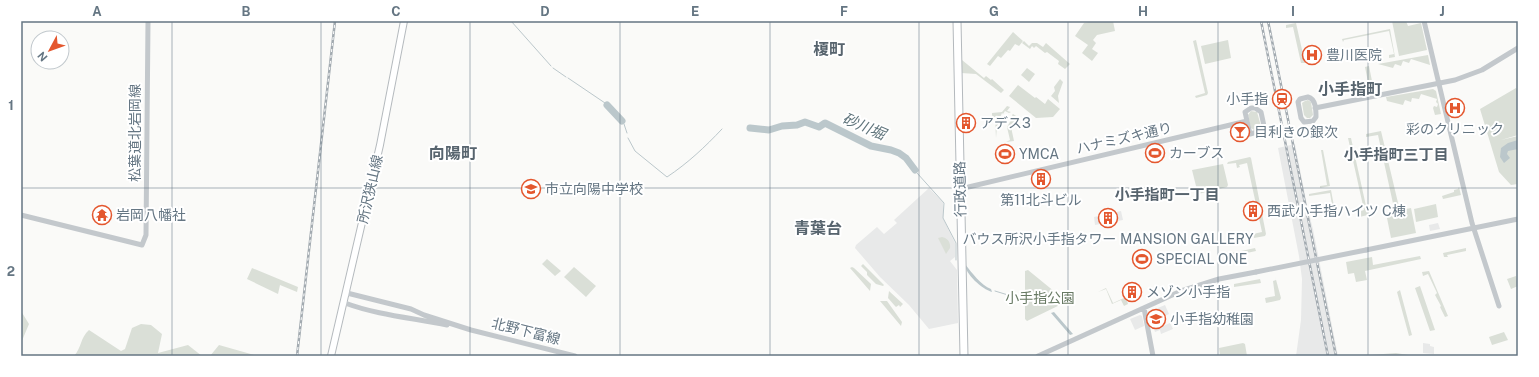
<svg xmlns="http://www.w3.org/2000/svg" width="1539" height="377" viewBox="0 0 1539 377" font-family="'Public Sans','Noto Sans JP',sans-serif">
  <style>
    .built { fill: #e8e9e9 }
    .green { fill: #dadfd7 }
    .water { fill: #bbc7cb }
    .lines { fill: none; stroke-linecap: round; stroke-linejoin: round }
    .stream { stroke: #bbc7cb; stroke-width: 1 }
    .river { stroke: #bbc7cb; stroke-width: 7 }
    .major-casing { stroke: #b5babe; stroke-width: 8 }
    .highway-casing { stroke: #b4b9bd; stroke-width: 9 }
    .minor { stroke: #c3c8cc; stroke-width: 5 }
    .major { stroke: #fff; stroke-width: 6 }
    .highway { stroke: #fff; stroke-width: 7 }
    .rail-casing { stroke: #a2aab0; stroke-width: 2.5 }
    .rail { stroke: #fff; stroke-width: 1; stroke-dasharray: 3; stroke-linecap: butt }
    .minor-bridge { stroke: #c3c8cc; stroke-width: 5 }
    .grid { fill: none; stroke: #657683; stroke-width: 1; stroke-opacity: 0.55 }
    .labels { text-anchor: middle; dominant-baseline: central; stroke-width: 4; stroke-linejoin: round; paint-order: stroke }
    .poi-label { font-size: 14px; fill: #657683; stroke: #fff; text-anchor: start }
    .street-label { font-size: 14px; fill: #657683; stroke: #fff }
    .park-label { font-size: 14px; fill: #687a64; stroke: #fff }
    .water-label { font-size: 15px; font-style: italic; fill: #60757c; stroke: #fff }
    .neighbourhood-label { font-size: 15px; font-weight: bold; fill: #57646e; stroke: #fff }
    .quarter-label { font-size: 16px; font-weight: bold; fill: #57646e; stroke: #fff }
    .neatline { fill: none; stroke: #657683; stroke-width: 1.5 }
    .grid-label { font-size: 13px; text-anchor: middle; font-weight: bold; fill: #657683 }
  </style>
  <rect width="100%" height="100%" fill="#fafaf8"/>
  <!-- built -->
  <path class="built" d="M1295 144 1308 210 1313 229 1338 356H1296L1301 320 1302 279 1299 256 1278 148Z
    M929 188 943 202V218L955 243V257L950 261 957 270 958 323 929 329 909 305 880 277 855 248 856 245 877 227 884 234 897 223 894 220Z
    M1121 211 1123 220 1095 225 1094 217Z
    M1438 223 1440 229 1430 231 1429 225Z
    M1165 305 1169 314 1160 318 1163 326 1170 323 1173 329 1161 334 1160 330 1155 332 1148 312Z
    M1140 315 1142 316 1144 326 1135 330 1130 319Z
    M1423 343 1430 344V346L1434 347V354L1423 353Z"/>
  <!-- green -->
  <path class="green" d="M1093 21H1113L1115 31 1097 35 1093 40 1096 43 1092 49 1098 53 1092 61 1082 53 1088 45 1075 36 1084 23Z
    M1392 21H1406L1408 26 1421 23 1427 50 1399 56Z
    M1296 23 1305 63H1301L1293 27 1286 28V25Z
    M1390 29 1395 57 1389 58V55L1394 54 1389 31 1344 40 1343 42 1342 39Z
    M1013 32 1023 41 1019 46 1015 44 1010 51 1008 50 1001 58 998 56 990 66 987 64Z
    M1196 40 1208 93 1207 95 1196 98 1195 96 1205 93 1193 41Z
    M1228 40 1231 58 1205 64 1201 46Z
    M1024 41 1029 46 1032 43H1037L1043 47 1046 43 1070 64 1065 69 1058 64 1059 61 1047 52 1045 53 1036 46 1034 48 1032 46 1030 49 1022 43Z
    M1378 47V49L1348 56V53Z
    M1428 55 1430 65 1411 59 1409 63 1403 61 1401 66 1395 64 1393 68 1378 64Z
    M962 60 984 78 986 76 991 80 992 79 1004 90 1001 93 976 74 961 73Z
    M1369 66 1374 91 1370 92 1365 67Z
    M1027 68 1035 74 1029 82 1021 75Z
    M1060 79 1063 82 1058 96 1059 103 1051 96 1055 91 1054 87Z
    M1018 85 1035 98 1036 97 1045 104 1048 99 1060 109 1053 117 1036 118 1009 96Z
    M1516 88 1518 91V135L1501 140 1518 136V184L1511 185 1499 172 1480 109Z
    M1433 89 1436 91 1441 114 1435 115 1433 108 1434 106 1437 107 1438 104 1436 102 1437 99 1421 94 1419 99 1412 98 1411 102 1405 100 1403 105 1387 101 1386 97Z
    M1308 100 1311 102 1313 115 1310 118H1307L1304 115 1302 103 1305 101Z
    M1007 106 1010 107 1007 111 1011 112 1009 113 1005 111 1003 114 1002 113 998 122 999 123 997 126 996 138 995 117H992V113L1002 112Z
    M1251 111 1257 112 1261 126 1259 129 1254 130 1251 128 1248 115Z
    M1013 114 1019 118 1011 127 1014 141 1006 142 1010 140 1007 127 1013 117 1012 115Z
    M1381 131 1399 207 1394 208 1378 135 1366 137V134Z
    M1348 138H1351L1368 215 1359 217 1358 212 1364 210Z
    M1321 150H1323L1330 186 1320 188V186L1327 185Z
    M1250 157 1251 158 1266 234 1265 236 1254 238 1253 234 1262 232 1247 163 1239 165 1240 167 1237 168 1236 163 1227 164 1228 162Z
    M1223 164 1228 185 1227 187 1198 194 1192 170Z
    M1459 187 1461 195 1443 199 1442 196 1454 192V190L1458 189Z
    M1331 190 1336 217H1334L1330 193 1309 196V194Z
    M1436 204 1438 217 1416 222 1414 209Z
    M1411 208 1416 233 1391 238 1386 213Z
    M942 237C947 238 951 242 950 248L946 254 938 238Z
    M1255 248 1256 251 1233 256 1232 253Z
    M1466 248V251L1447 255 1448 257H1444L1443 253Z
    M1420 256 1421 259 1365 271 1367 280 1356 282 1354 273 1348 274 1346 262 1372 257 1373 265Z
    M547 259 561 271 555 276 542 264Z
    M863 264 884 285 883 286 876 284 867 275V272L861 266Z
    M574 267 596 286 586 297 564 277Z
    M852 267 854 268 871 284 870 291 850 268Z
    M252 268 298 287 297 292 280 285 278 294 247 279Z
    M1028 270 1066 301V302L1027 321 1025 319V271Z
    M1429 271 1448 316 1445 317 1440 307 1441 306 1435 295 1437 293 1428 274 1423 276 1422 272Z
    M1275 276 1281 298 1280 300 1266 303 1265 298 1275 296 1273 281 1276 280Z
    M1516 276 1518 286 1511 289 1507 279Z
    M1260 279 1261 283 1234 287V284Z
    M1420 286 1435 330 1430 331 1415 288Z
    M1106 288 1113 303 1126 297 1128 304 1124 306 1121 300 1112 304 1106 289 1098 292Z
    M1400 290 1412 335 1409 336 1397 292Z
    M889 291 903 304 900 307 899 305 896 307 895 306 888 298Z
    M880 301H887L902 322 901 326Z
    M21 311 29 324 21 343Z
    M141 324 151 325 162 334 158 353 188 345 202 356H74C82 347 80 338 89 330L121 351 125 349 132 328Z
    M1504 332 1508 340 1492 345 1489 337Z
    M1243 343 1245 344 1247 356H1220L1219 348Z
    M219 345 258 356H210Z
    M1396 353 1408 355 1407 356H1358Z"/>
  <!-- water -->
  <path class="water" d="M1518 140V149L1508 151 1507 154 1510 158 1504 163 1500 157 1501 148 1508 143Z
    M965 264C972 273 981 285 991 289L992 292C982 289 965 274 965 264Z
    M1054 312 1073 334 1070 335 1051 313Z"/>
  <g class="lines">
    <!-- stream -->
    <path class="stream" d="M511 21 551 66
      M553 68 566 77
      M568 78 605 103
      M624 124 627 133
      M628 138 635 151 667 177C688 163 705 147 722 129
      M917 173 944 203 943 218 956 243V260
      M995 291 1008 295
      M1010 295 1022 299"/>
    <!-- river -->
    <path class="river" d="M607 105 622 121
      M750 128 769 130 782 126 797 125 805 122 819 127 825 123 871 146 891 150 899 153 906 158 915 170"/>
    <defs>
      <path id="major" d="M331 356 380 145 404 21"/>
      <path id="highway" d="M957 21 964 356"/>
    </defs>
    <!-- major casing -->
    <use href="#major" class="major-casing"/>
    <!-- highway casing -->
    <use href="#highway" class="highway-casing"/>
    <!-- minor -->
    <path class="minor" d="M1424 21 1472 223 1499 306
      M1308 97C1316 99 1316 110 1316 117L1313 121 1304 122 1301 118 1298 102 1300 99Z
      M1251 108H1255L1261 112 1264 126 1261 131 1250 134 1245 112Z
      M1315 108 1455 80 1482 70 1518 48
      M960 189 1247 121
      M21 215 142 245 146 235 148 21
      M1366 250 1518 219
      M347 293 411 309 424 315 471 330 575 356
      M345 303C377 315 413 318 447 325
      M1144 308 1153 356
      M1038 356 1181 291 1219 279 1256 272"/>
    <!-- major -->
    <use href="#major" class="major"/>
    <!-- highway -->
    <use href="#highway" class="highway"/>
    <defs>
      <path id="rail" d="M1261 21 1328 356
        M1268 21 1336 356
        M297 356 335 21"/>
    </defs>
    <!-- rail casing -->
    <use href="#rail" class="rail-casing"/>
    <!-- rail -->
    <use href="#rail" class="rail"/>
    <!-- minor-bridge -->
    <path class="minor-bridge" d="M1256 272 1366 250"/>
  </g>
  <!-- grid -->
  <path class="grid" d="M172 21V356M321 21V356M470 21V356M620 21V356M770 21V356M919 21V356M1068 21V356M1218 21V356M1368 21V356M21 188H1518"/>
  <!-- icons -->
  <defs>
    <symbol id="hospital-ring" viewBox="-11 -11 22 22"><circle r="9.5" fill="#fff" stroke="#e4572e" stroke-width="1.5"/><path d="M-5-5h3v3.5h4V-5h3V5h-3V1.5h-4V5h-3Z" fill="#e4572e"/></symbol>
    <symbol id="station-ring" viewBox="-11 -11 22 22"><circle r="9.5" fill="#fff" stroke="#e4572e" stroke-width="1.5"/><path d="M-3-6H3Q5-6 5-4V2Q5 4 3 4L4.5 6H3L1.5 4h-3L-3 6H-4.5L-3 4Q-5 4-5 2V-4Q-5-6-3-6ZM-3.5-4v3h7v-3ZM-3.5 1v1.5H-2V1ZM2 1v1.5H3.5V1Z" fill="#e4572e"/></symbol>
    <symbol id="building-ring" viewBox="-11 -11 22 22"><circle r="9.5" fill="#fff" stroke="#e4572e" stroke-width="1.5"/><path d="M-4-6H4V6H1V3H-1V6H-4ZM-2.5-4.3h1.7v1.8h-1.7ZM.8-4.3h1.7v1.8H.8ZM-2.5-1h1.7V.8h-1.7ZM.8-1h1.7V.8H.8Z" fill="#e4572e"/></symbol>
    <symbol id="bar-ring" viewBox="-11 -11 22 22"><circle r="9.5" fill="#fff" stroke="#e4572e" stroke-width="1.5"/><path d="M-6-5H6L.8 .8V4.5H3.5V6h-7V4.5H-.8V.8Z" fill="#e4572e"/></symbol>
    <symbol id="stadium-ring" viewBox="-11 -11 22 22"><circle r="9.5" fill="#fff" stroke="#e4572e" stroke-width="1.5"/><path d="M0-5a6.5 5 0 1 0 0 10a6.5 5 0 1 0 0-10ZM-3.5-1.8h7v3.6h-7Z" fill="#e4572e"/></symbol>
    <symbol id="school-ring" viewBox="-11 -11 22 22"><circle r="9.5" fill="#fff" stroke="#e4572e" stroke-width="1.5"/><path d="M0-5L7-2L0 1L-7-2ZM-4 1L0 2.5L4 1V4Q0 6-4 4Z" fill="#e4572e"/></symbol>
    <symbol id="temple-ring" viewBox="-11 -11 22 22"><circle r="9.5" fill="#fff" stroke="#e4572e" stroke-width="1.5"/><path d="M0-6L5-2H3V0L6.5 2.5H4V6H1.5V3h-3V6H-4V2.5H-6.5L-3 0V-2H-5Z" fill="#e4572e"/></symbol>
  </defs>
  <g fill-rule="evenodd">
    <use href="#hospital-ring" x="1301" y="44" width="22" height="22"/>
    <use href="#station-ring" x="1271" y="88" width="22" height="22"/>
    <use href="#hospital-ring" x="1444" y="97" width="22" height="22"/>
    <use href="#building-ring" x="955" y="112" width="22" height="22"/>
    <use href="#bar-ring" x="1229" y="121" width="22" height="22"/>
    <use href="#stadium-ring" x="1144" y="142" width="22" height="22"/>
    <use href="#stadium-ring" x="994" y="143" width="22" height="22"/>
    <use href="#building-ring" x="1030" y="168" width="22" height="22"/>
    <use href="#school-ring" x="520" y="178" width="22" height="22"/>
    <use href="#building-ring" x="1242" y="200" width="22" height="22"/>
    <use href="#temple-ring" x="91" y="204" width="22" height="22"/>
    <use href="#building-ring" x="1097" y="207" width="22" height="22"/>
    <use href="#stadium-ring" x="1131" y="248" width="22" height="22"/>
    <use href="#building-ring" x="1121" y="281" width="22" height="22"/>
    <use href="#school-ring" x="1145" y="308" width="22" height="22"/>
  </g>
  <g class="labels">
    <!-- poi labels -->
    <g class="poi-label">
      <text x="1326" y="55">豊川医院</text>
      <text x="1268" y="99" text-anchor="end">小手指</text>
      <text x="980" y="123">アデス3</text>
      <text x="1455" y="129" text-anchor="middle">彩のクリニック</text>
      <text x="1254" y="132">目利きの銀次</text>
      <text x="1169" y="153">カーブス</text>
      <text x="1019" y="154">YMCA</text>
      <text x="545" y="189">市立向陽中学校</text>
      <text x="1041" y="200" text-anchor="middle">第11北斗ビル</text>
      <text x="1267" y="211">西武小手指ハイツ C棟</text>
      <text x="116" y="215">岩岡八幡社</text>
      <text x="1108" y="239" text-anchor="middle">バウス所沢小手指タワー MANSION GALLERY</text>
      <text x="1156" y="259">SPECIAL ONE</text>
      <text x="1146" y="292">メゾン小手指</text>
      <text x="1170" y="319">小手指幼稚園</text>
    </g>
    <!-- street labels -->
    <g class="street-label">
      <text transform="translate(135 133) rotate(-90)">松葉道北岩岡線</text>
      <text transform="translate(1124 138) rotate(-13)">ハナミズキ通り</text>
      <text transform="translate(370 189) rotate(-77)">所沢狭山線</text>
      <text transform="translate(960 189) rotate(-91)">行政道路</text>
      <text transform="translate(526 331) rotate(14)">北野下富線</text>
    </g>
    <!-- park labels -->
    <g class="park-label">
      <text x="1040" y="298">小手指公園</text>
    </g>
    <!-- water labels -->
    <g class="water-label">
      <text transform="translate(864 126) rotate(23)">砂川堀</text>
    </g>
    <!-- neighbourhood labels -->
    <g class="neighbourhood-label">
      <text x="1396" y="154">小手指町三丁目</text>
      <text x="1167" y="194">小手指町一丁目</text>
    </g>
    <!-- quarter labels -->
    <g class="quarter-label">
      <text x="829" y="49">榎町</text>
      <text x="1350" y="89">小手指町</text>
      <text x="453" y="153">向陽町</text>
      <text x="818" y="228">青葉台</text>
    </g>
  </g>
  <!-- border -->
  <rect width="1539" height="377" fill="none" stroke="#ffffff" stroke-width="44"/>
  <!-- north arrow -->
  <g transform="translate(50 50) rotate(229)"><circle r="19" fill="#ffffff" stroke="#c1c8cd"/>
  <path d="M0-3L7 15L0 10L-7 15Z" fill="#e4572e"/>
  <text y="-6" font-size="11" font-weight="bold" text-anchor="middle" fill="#657683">N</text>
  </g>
  <rect x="22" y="22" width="1495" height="333" class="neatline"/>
  <g class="grid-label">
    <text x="97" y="16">A</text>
    <text x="246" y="16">B</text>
    <text x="396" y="16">C</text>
    <text x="545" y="16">D</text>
    <text x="695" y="16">E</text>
    <text x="844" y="16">F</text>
    <text x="994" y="16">G</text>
    <text x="1143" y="16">H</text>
    <text x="1293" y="16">I</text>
    <text x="1442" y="16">J</text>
    <text x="11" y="110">1</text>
    <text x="11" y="276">2</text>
  </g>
</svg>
